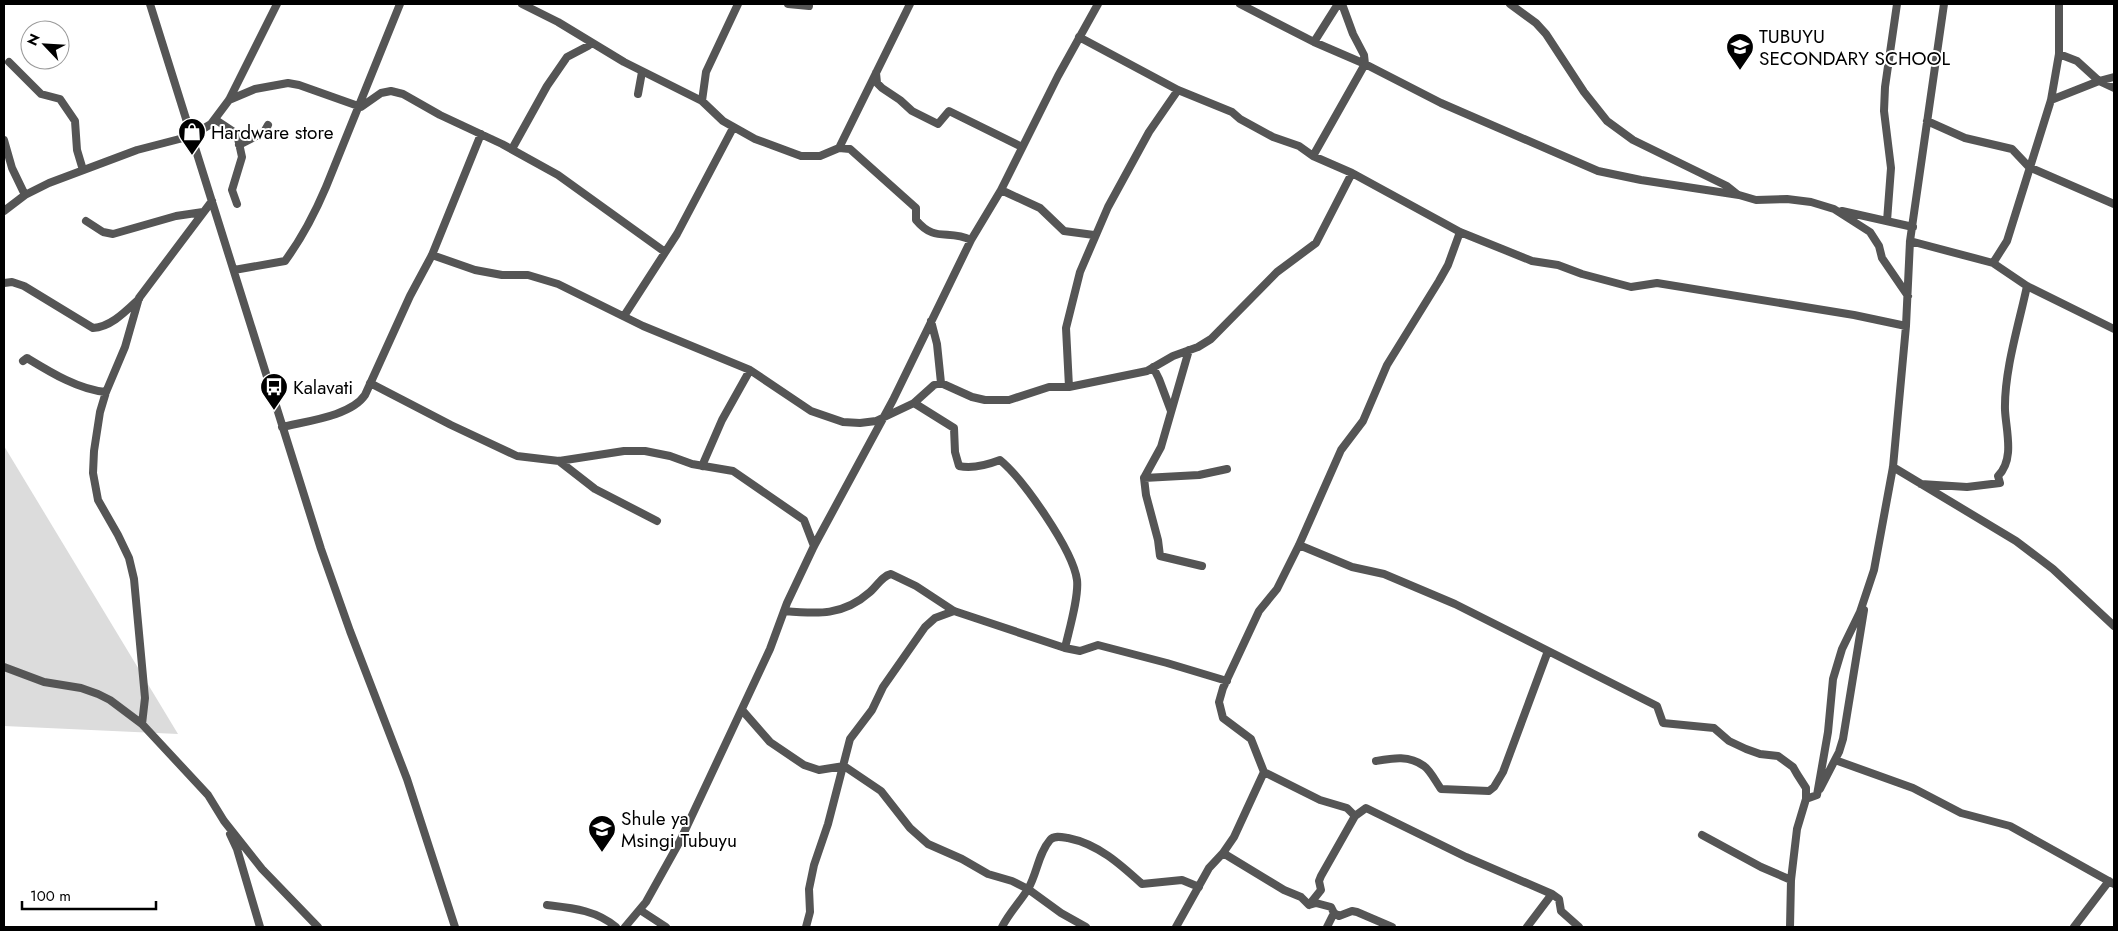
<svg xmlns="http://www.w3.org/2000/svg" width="2118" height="931" viewBox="0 0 2118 931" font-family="Jost,sans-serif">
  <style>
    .green { fill: #dcdcdc }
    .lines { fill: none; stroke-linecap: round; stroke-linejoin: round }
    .street { stroke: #555; stroke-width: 8 }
    .labels { text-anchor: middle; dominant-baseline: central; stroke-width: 4; stroke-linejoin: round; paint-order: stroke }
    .poi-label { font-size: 19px; fill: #000; stroke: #fff; text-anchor: start }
  </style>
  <rect width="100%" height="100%" fill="#fff"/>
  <!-- green -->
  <path class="green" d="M4 446 178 734 4 726Z"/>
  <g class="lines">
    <!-- street -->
    <path class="street" d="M150 4 321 549 350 631 407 779 455 927
      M522 4 558 22 624 62 702 101 723 121 755 139 801 156H820L839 148 850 149 916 208V220C935 243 948 229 971 240
      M788 4 809 6
      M1240 4 1314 42 1365 64 1441 103 1598 171 1641 180 1739 195 1756 200 1787 199 1811 202 1834 209 1870 232 1879 246 1882 258 1908 296
      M1510 4 1536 23 1546 34 1584 92 1607 121 1633 140 1727 186 1737 194
      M1079 37 1178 90 1232 112 1240 119 1273 137 1299 146 1313 156 1352 173 1460 232 1532 261 1558 265 1582 274 1631 287 1657 283 1854 315 1906 326
      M1314 42 1338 4
      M2059 54 2077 61 2099 81 2114 77
      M9 62 41 94 60 99 75 121 77 150 83 170
      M876 73 877 83 882 88 900 100 912 111 938 124 949 111 1022 147
      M638 94 642 72
      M229 100 255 89 288 83 299 85 361 107 381 93 391 91 403 94 440 115 502 144 558 175 665 252
      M2051 100 2099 81 2114 88
      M702 101 706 72 738 4
      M216 120 237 134 242 157 232 190 237 204
      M1927 121 1965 138 2012 149 2029 167 2114 204
      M4 140 12 168 25 195
      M239 145 264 132 268 125
      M839 148 910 4
      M512 149 547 86 567 57 588 46
      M1313 156 1365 64 1364 55 1353 34 1342 4
      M1001 190 1040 208 1064 231 1094 235
      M4 211 25 195 49 183 137 150 191 136 211 124 229 100 277 4
      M1842 211 1913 227
      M86 221 103 232 113 234 176 216 203 212
      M1887 221 1891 168 1884 111 1885 87 1897 4
      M1460 232 1448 265 1439 281 1387 365 1363 421 1341 450 1299 545 1277 589 1259 611 1223 688 1219 702 1223 718 1251 739 1264 772 1320 800 1347 808 1355 816 1366 808 1466 857 1552 894 1559 899 1561 911 1579 927
      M1910 241 1993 263 2027 286 2114 329
      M432 255 475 270 502 275H528L558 284 643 326 750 370 811 411 843 422 860 423 876 421 914 403 934 385 941 383 972 397 985 400H1009L1049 387H1069L1147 371 1173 356 1198 347 1211 339 1277 272 1316 243 1352 173
      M1993 263 2007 241 2051 100 2059 54V4
      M234 270 285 261C302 238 315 213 326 187L400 4
      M4 283 12 282 24 286 93 328C111 327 126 311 139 299
      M624 316 677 234 733 128
      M931 321 937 344 941 383
      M1189 350 1161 447 1144 478 1146 495 1158 540 1160 556 1202 566
      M23 361 27 358C50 372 79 390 106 392
      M1153 367 1159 379 1171 411
      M370 383 451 425 517 456 559 461 624 451H645L670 456 692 464 733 471 804 520 814 546
      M1069 387 1066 328 1080 272 1108 207 1149 132 1178 90
      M914 403 954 428 955 452 959 466C973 469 987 465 1000 460 1023 479 1073 550 1077 580 1079 597 1069 630 1065 648
      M282 427C307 421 351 416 365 395L410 296 432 255 481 134
      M559 461 595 489 657 521
      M702 466 722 420 750 370
      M1893 467 2016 541 2053 569 2114 626
      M1144 478 1199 475 1227 469
      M1921 484 1967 487 2000 483 1998 476C2015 459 2006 431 2005 410 2004 371 2019 324 2027 286
      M1299 545 1352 567 1384 574 1455 604 1657 706 1663 723 1714 728 1729 741 1746 749 1760 754 1778 756 1793 767 1797 774 1806 788V799
      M784 611C818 614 843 616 870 592 877 586 882 576 891 574L916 586 954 611 1065 648 1080 651 1098 645 1167 663 1227 681
      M4 667 44 682 81 688 98 694 110 700 142 724 208 795 224 821 262 869 318 927
      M742 710 770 742 804 765 819 770 844 766 881 791 910 828 928 844 962 859 988 874 1012 881 1028 889 1061 913 1086 927
      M142 724 145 698 134 579 129 558 118 535 98 500 93 473 94 451 100 412 106 392 125 347 139 298 212 201
      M1835 760 1913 788 1961 813 2010 826 2114 884
      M1376 761C1393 758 1409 755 1424 766 1430 770 1436 782 1441 789L1489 791 1494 787 1503 772 1548 651
      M1820 789 1839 752 1843 739 1864 610
      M230 834 237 849 260 927
      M1702 835 1761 867 1791 880
      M1223 853 1284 890 1301 897 1309 905 1316 903 1331 907 1334 913 1339 916 1352 911 1357 912 1392 927
      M547 905C572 908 596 910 616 927
      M1309 905 1321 890 1319 881 1321 876 1355 816
      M640 910 666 927
      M625 927 646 902 680 841 770 649 787 603 814 546 893 400 971 240 1001 190 1058 76 1098 4
      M806 927 810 912 809 889 814 865 828 824 850 739 872 710 883 687 925 627 935 618 954 611
      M1002 927C1009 913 1020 902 1028 889 1037 874 1038 854 1050 840 1054 835 1062 837 1068 838 1098 844 1120 864 1142 884L1182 880 1199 887
      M1176 927 1209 868 1223 853 1234 837 1264 772
      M1327 927 1334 913
      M1527 927 1552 894
      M1790 927 1791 880 1797 829 1806 799 1817 795 1828 732 1833 679 1842 649 1860 612 1874 570 1893 467 1906 326 1910 241 1944 4
      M2074 927 2109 881"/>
  </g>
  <!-- icons -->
  <defs>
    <symbol id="school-pin" viewBox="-11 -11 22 30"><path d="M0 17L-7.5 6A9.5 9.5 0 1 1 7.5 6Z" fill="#000" stroke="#fff"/><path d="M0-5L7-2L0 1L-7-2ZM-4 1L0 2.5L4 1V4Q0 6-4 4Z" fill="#fff"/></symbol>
    <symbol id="shop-pin" viewBox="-11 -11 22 30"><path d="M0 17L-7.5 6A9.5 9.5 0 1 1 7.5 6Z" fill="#000" stroke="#fff"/><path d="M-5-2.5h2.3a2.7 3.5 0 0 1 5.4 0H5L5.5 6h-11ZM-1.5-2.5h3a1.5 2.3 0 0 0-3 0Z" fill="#fff"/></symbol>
    <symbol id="bus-pin" viewBox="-11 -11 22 30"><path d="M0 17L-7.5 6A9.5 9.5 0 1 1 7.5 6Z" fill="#000" stroke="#fff"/><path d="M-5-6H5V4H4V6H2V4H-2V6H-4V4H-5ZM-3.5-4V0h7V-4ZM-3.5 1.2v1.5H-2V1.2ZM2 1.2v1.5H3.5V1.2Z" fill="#fff"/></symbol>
  </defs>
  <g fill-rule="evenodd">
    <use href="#school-pin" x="1724" y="31" width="32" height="43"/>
    <use href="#shop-pin" x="176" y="116" width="32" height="43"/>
    <use href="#bus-pin" x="258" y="371" width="32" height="43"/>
    <use href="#school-pin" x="586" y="813" width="32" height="43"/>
  </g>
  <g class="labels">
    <!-- poi labels -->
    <g class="poi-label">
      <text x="1759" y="36">TUBUYU<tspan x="1759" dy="22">SECONDARY SCHOOL</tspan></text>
      <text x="211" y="132">Hardware store</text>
      <text x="293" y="387">Kalavati</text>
      <text x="621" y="818">Shule ya<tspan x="621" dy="22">Msingi Tubuyu</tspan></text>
    </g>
  </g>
  <!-- border -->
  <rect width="2118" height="931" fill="none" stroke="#000000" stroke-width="10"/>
  <!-- north arrow -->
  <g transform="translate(45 45) rotate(295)"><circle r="24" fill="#ffffff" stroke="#999999"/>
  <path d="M0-4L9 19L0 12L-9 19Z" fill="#000000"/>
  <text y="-8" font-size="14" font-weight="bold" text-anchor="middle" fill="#000000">N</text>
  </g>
  <!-- scale -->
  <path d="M22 901v8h134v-8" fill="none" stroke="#000000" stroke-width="2.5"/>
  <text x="30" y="901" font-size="15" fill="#000000" stroke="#ffffff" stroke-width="4" paint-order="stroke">100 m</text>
</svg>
